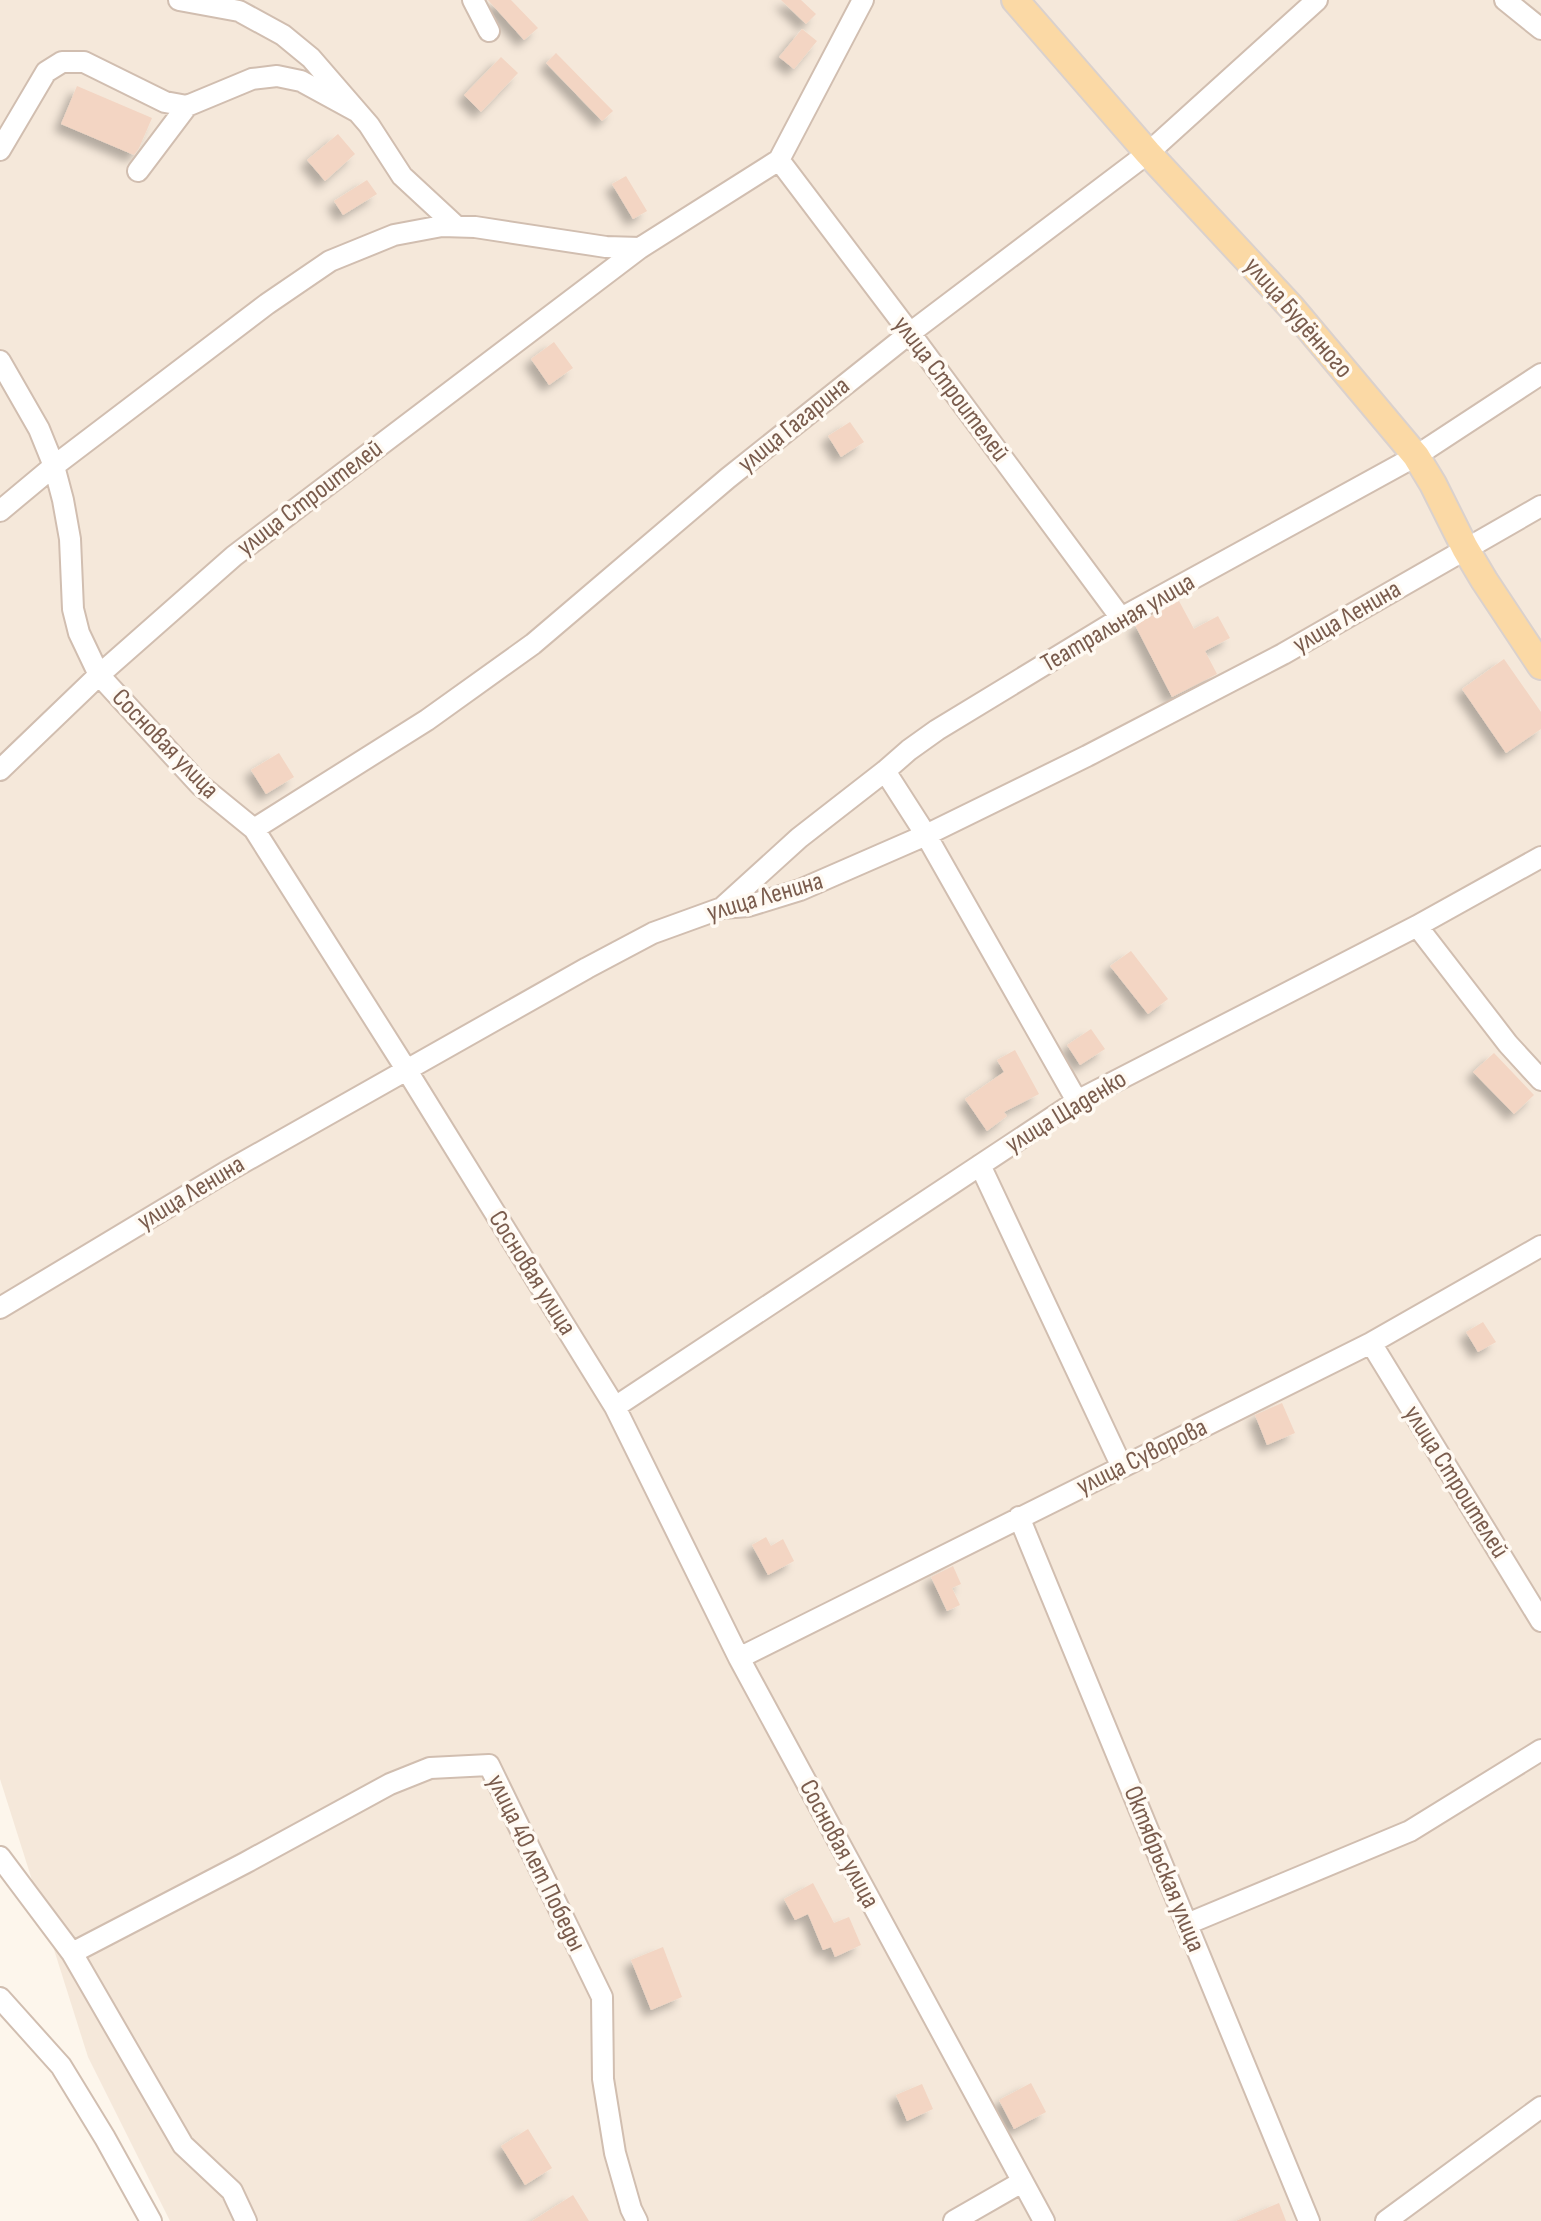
<svg xmlns="http://www.w3.org/2000/svg" width="1541" height="2221" viewBox="0 0 1541 2221" font-family="'Sofia Sans Condensed',sans-serif">
  <style>
    .residential { fill: #f5e8da }
    .building { fill: #f3d5c3; filter: url(#shadow) }
    .lines { fill: none; stroke-linecap: round; stroke-linejoin: round }
    .minor-casing { stroke: #d1beb0; stroke-width: 24 }
    .major-casing { stroke: #dad1cd; stroke-width: 30 }
    .minor { stroke: #fff; stroke-width: 20 }
    .major { stroke: #fbd9a5; stroke-width: 26 }
    .labels { text-anchor: middle; dominant-baseline: central; stroke-width: 7; stroke-linejoin: round; paint-order: stroke }
    .street-label { font-size: 26px; fill: #7a5c4d; stroke: #fffaf3 }
  </style>
  <defs>
    <filter id="shadow"><feDropShadow dx="-7" dy="7" stdDeviation="4" flood-color="#0004"/></filter>
  </defs>
  <rect width="100%" height="100%" fill="#fdf6ec"/>
  <!-- residential -->
  <path class="residential" d="M0 0H1541V2221H170L88 2057 0 1779Z"/>
  <!-- building -->
  <path class="building" d="M488 0H511L538 28 524 40Z
    M781 0H801L816 14 806 24Z
    M802 29 817 41 794 69 779 57Z
    M556 53 613 111 602 121 546 63Z
    M501 57 518 73 481 112 464 95Z
    M77 86 152 118 139 148 134 155 61 124Z
    M338 134 355 154 325 181 307 160Z
    M626 176 647 211 633 219 612 184Z
    M367 180 377 194 343 215 334 201Z
    M554 342 573 368 549 385 531 359Z
    M850 422 864 442 841 457 828 436Z
    M1179 601 1194 629 1218 616 1230 638 1205 651 1217 674 1172 697 1135 625Z
    M1504 659 1541 712V729L1506 753 1462 689Z
    M279 753 294 777 266 794 251 770Z
    M1131 951 1168 999 1148 1014 1110 966Z
    M1091 1029 1105 1049 1080 1065 1067 1045Z
    M1015 1050 1039 1094 1004 1112 1007 1116 987 1131 965 1099 1004 1072 997 1060Z
    M1494 1053 1534 1095 1514 1114 1473 1072Z
    M1483 1322 1496 1342 1478 1352 1466 1332Z
    M1282 1403 1295 1433 1267 1445 1255 1415Z
    M766 1537 771 1546 783 1539 794 1561 768 1575 752 1545Z
    M953 1566 961 1584 952 1588 960 1605 947 1611 931 1577Z
    M813 1883 834 1923 849 1917 861 1945 835 1957 831 1947 823 1950 808 1914 795 1920 784 1899Z
    M663 1947 682 1997 651 2010 631 1960Z
    M1031 2083 1046 2112 1014 2129 999 2100Z
    M922 2084 933 2109 907 2121 896 2095Z
    M528 2129 552 2168 525 2185 501 2146Z
    M573 2195 589 2221H532Z
    M1279 2203 1286 2221H1236Z"/>
  <g class="lines">
    <defs>
      <path id="minor" d="M179 0 239 11 283 35 311 58 369 125 402 176 456 226
        M473 0 489 31
        M1505 0 1541 29
        M0 150 46 72 62 62H84L165 102 187 106 252 79 277 76 301 81 356 111
        M779 160 910 333 1121 618
        M138 171 187 106
        M0 361 39 429 54 466 63 500 70 539 73 609 79 633 99 675 200 785 254 829 406 1069 615 1407 739 1658 1044 2221
        M0 511 54 466 267 304 330 261 394 235 442 226 475 227 606 247 640 248
        M0 770 99 675 234 556 640 248 779 160 863 0
        M885 771 926 835 1077 1101
        M254 829 427 720 533 644 728 478 910 333 1148 153 1317 0
        M722 908 799 838 885 771 909 750 937 730 1121 618 1416 456 1541 374
        M1417 926 1508 1044 1541 1080
        M980 1165 1122 1467
        M0 1308 226 1172 587 968 653 933 722 908 748 906 800 890 926 835 1087 756 1283 654 1541 506
        M1371 1343 1541 1621
        M615 1407 1077 1101 1417 926 1541 857
        M1019 1517 1309 2221
        M739 1658 1371 1343 1541 1246
        M0 1857 72 1953 183 2145 232 2191 246 2221
        M1187 1924 1410 1831 1541 1750
        M72 1953 245 1863 390 1784 430 1768 489 1765 602 1997 603 2079 615 2153 631 2209 637 2221
        M0 1998 61 2066 105 2138 151 2221
        M954 2221 1022 2182
        M1386 2221 1541 2107"/>
      <path id="major" d="M1015 0 1148 153 1291 307 1416 456 1433 484 1465 548 1484 580 1541 666"/>
    </defs>
    <!-- minor casing -->
    <use href="#minor" class="minor-casing"/>
    <!-- major casing -->
    <use href="#major" class="major-casing"/>
    <!-- minor -->
    <use href="#minor" class="minor"/>
    <!-- major -->
    <use href="#major" class="major"/>
  </g>
  <g class="labels">
    <!-- street labels -->
    <g class="street-label">
      <text transform="translate(1298 318) rotate(49)">улица Будённого</text>
      <text transform="translate(951 389) rotate(53)">улица Строителей</text>
      <text transform="translate(794 425) rotate(-39)">улица Гагарина</text>
      <text transform="translate(310 498) rotate(-37)">улица Строителей</text>
      <text transform="translate(1347 617) rotate(-30)">улица Ленина</text>
      <text transform="translate(1118 623) rotate(-30)">Театральная улица</text>
      <text transform="translate(165 744) rotate(46)">Сосновая улица</text>
      <text transform="translate(765 897) rotate(-16)">улица Ленина</text>
      <text transform="translate(1066 1112) rotate(-31)">улица Щаденко</text>
      <text transform="translate(191 1193) rotate(-31)">улица Ленина</text>
      <text transform="translate(532 1273) rotate(58)">Сосновая улица</text>
      <text transform="translate(1142 1457) rotate(-26)">улица Суворова</text>
      <text transform="translate(1456 1482) rotate(58)">улица Строителей</text>
      <text transform="translate(839 1844) rotate(62)">Сосновая улица</text>
      <text transform="translate(536 1863) rotate(64)">улица 40 лет Победы</text>
      <text transform="translate(1164 1869) rotate(68)">Октябрьская улица</text>
    </g>
  </g>
</svg>
